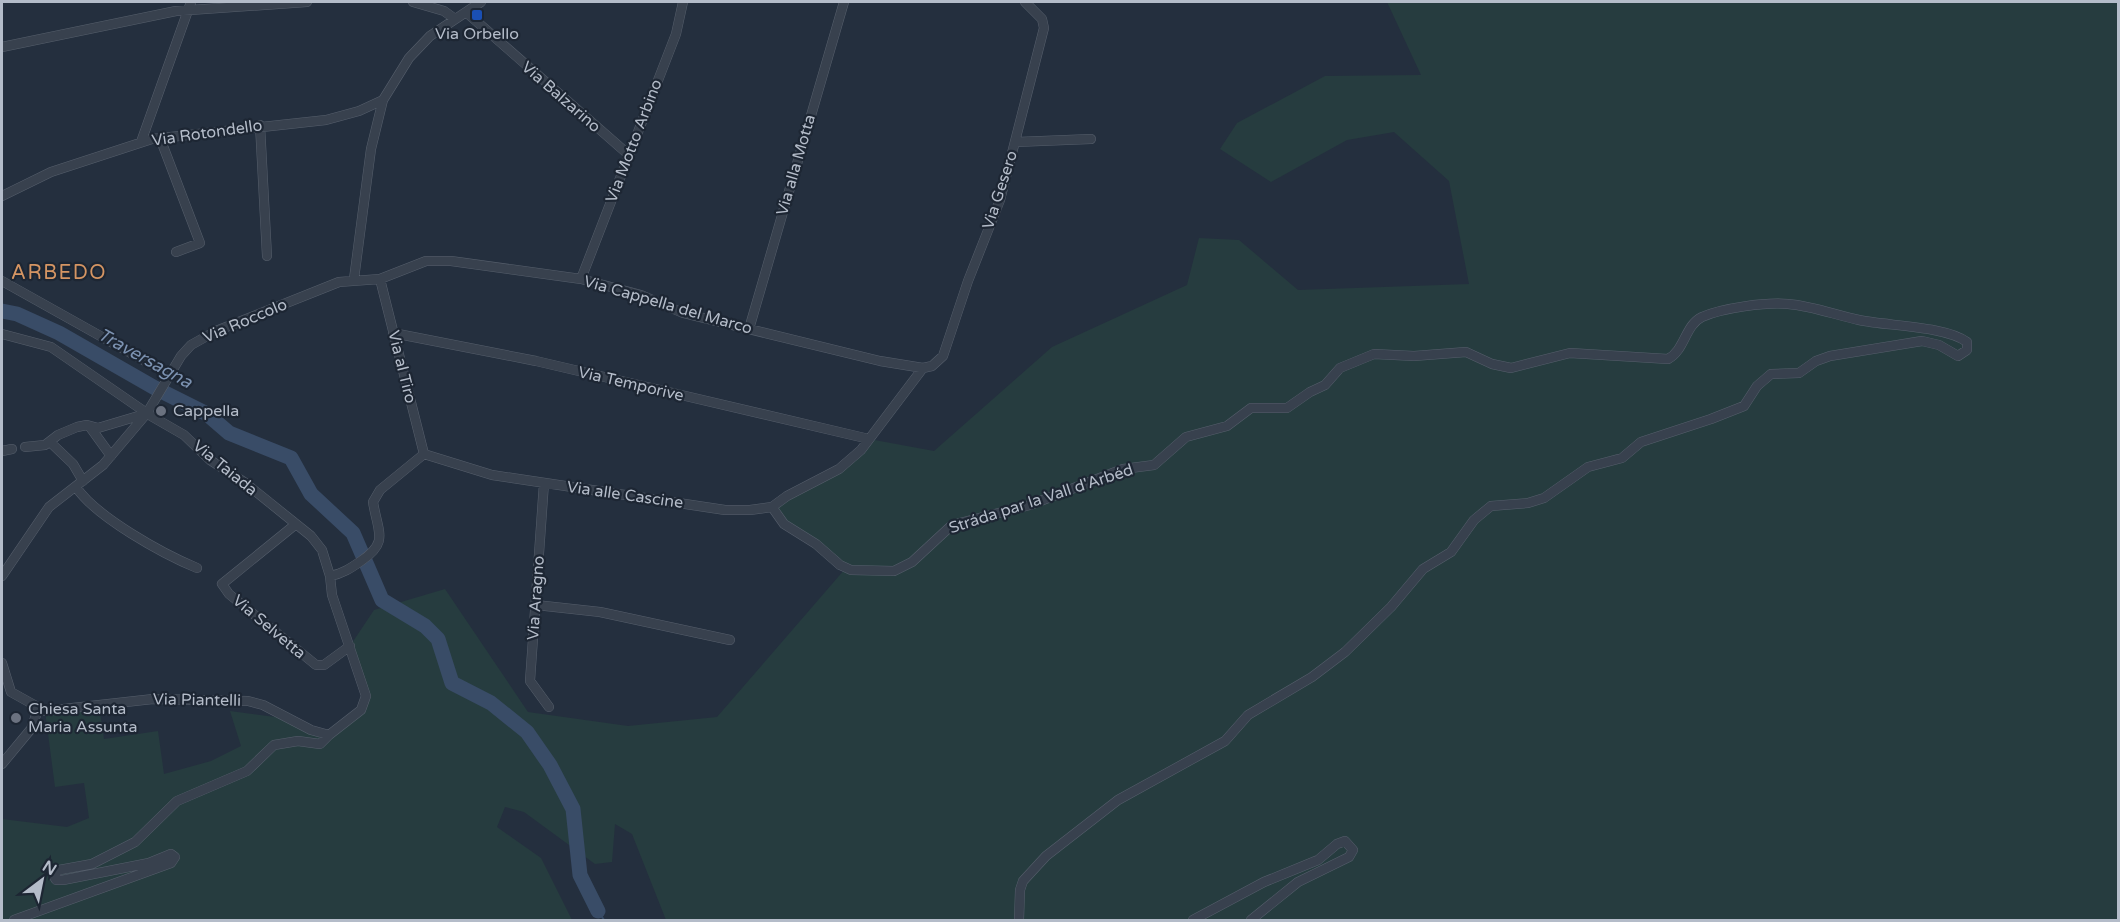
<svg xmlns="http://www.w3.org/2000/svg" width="2120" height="922" viewBox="0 0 2120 922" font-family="'Varela Round',sans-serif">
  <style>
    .green { fill: #263c3f }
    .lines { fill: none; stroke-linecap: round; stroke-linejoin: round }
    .stream { stroke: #394c67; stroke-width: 2 }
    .river { stroke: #394c67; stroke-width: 15 }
    .minor-casing { stroke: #565f6c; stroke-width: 10 }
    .minor { stroke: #38414e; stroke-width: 9 }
    .transit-dot { fill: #1a4fb4; stroke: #1d2633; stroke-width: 2 }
    .worship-dot { fill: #6b7280; stroke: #1d2633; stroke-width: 2 }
    .labels { text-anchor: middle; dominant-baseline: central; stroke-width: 4.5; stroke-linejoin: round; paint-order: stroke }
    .poi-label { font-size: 16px; fill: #b4bcc9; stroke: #1d2633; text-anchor: start }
    .street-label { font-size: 16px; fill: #b4bcc9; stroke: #1d2633 }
    .water-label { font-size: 18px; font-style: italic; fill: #7c92b1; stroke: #1d2633 }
    .quarter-label { font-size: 20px; letter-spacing: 1.5px; fill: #d59563; stroke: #1d2633 }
  </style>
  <rect width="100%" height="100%" fill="#242f3e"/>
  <!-- green -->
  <path class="green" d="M1387 2H2118V920H666L632 834 615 824 612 862 595 864 524 812 505 807 497 827 541 858 572 920H2V819L67 827 89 818 84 783 55 787 45 711 99 705 104 739 158 731 164 774 211 761 241 746 230 711 283 718 325 734 365 703 350 646 374 610 445 589 528 712 628 726 717 717 845 569 802 535 772 507 839 469 869 439 934 451 1052 347 1187 285 1199 238 1239 240 1298 290 1469 284 1449 181 1394 132 1347 140 1271 182 1220 149 1237 123 1325 76 1421 75Z"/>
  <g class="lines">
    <!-- stream -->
    <path class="stream" d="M598 911 604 920"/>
    <!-- river -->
    <path class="river" d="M2 311 17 314 59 333 155 388 207 414 229 433 291 458 311 494 353 533 382 600 425 626 438 639 452 683 491 703 527 732 550 765 573 809 580 875 598 911"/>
    <defs>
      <path id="minor" d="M413 2 444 11 455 19
        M467 13 629 155
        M2 47 176 11 307 2
        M260 125 267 256
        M160 138 200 243 176 252
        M141 142 191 2
        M1016 142 1091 139
        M2 196 51 172 152 139 326 120 359 111 383 100
        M354 279 371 149 383 100 409 58 430 36 481 2
        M380 279 424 454
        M581 279 676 34 683 2
        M2 281 170 375
        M749 329 844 2
        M393 333 536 361 869 439
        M2 334 51 347 151 416 184 435 210 460 244 482 311 536 322 550 330 576C342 574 351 568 361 561 389 542 378 533 373 502L380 490 424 454
        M90 427 111 456
        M51 443 73 464 83 481
        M25 447 45 445 58 435 77 427 87 425 98 428 145 414
        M2 451 12 449
        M424 454 492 475 725 510H750L772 507 787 496 839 469 861 450 923 368
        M544 483 530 681 549 707
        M76 487C96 517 163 554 197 568
        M772 507 784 524 816 544 840 565 851 570 894 571 912 562 952 525 1030 505 1123 469 1154 465 1186 437 1227 426 1251 408H1287L1310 392 1325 385 1340 368 1374 354 1414 356 1466 352 1492 364 1511 368 1570 353 1668 359C1685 350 1685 325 1702 317 1722 308 1766 302 1788 304 1812 306 1836 315 1859 320 1887 326 1946 326 1967 342V350L1958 356 1939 345 1922 341 1830 356 1816 361 1799 373 1771 374 1757 386 1744 406 1711 419 1641 442 1622 458 1588 467 1544 498 1528 503 1491 506 1474 520 1451 552 1423 569 1391 607 1345 652 1312 677 1248 715 1225 741 1118 800 1046 856 1023 881 1020 890 1019 920
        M296 524 222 584 229 594 316 665H324L350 646
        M2 576 49 507 103 465 147 413 181 356 191 345 216 331 339 282 380 279 426 261H451L581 279 641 295 683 313 880 361 923 368 932 366 943 356 968 281 1000 200 1044 28 1042 19 1025 2
        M536 605 600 612 730 640
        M2 663 11 692 45 711 153 699 248 701 263 705 311 730 329 735 361 710 366 696 332 595 330 576
        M2 764 31 729 39 707
        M14 920 171 863 175 857 171 854 149 863 63 880H56L53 875 59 870 92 864 135 842 177 801 247 771 274 745 298 741 320 744 329 735
        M1193 920 1264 882 1318 860 1337 844 1345 841 1353 850 1349 857 1298 882 1251 920"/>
    </defs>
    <!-- minor casing -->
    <use href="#minor" class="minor-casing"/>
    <!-- minor -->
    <use href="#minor" class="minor"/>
  </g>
  <!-- markers -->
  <rect class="transit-dot" x="471" y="9" width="12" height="12" rx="3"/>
  <g class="worship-dot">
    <circle cx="161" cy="411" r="6"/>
    <circle cx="16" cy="718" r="6"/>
  </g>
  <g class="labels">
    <!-- poi labels -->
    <g class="poi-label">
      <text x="477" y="34" text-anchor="middle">Via Orbello</text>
      <text x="173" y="411">Cappella</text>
      <text x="28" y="709">Chiesa Santa<tspan x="28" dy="18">Maria Assunta</tspan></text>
    </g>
    <!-- street labels -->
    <g class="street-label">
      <text transform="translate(561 97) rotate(41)">Via Balzarino</text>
      <text transform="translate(207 133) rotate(-8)">Via Rotondello</text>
      <text transform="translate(634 141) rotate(-69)">Via Motto Arbino</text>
      <text transform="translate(796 165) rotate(-74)">Via alla Motta</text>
      <text transform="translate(1000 190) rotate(-72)">Via Gesero</text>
      <text transform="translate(668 305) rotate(16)">Via Cappella del Marco</text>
      <text transform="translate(245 321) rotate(-23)">Via Roccolo</text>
      <text transform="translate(402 367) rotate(76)">Via al Tiro</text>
      <text transform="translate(631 384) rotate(13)">Via Temporive</text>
      <text transform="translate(225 468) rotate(39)">Via Taiada</text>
      <text transform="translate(625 495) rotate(8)">Via alle Cascine</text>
      <text transform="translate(1041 499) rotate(-18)">Stráda par la Vall d'Arbéd</text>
      <text transform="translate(536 598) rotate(-86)">Via Aragno</text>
      <text transform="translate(269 627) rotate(40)">Via Selvetta</text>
      <text transform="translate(197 700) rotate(1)">Via Piantelli</text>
    </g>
    <!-- water labels -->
    <g class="water-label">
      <text transform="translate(145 358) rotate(29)">Traversagna</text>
    </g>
    <!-- quarter labels -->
    <g class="quarter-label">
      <text x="59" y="273">ARBEDO</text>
    </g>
  </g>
  <!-- border -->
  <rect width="2120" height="922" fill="none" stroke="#b4bcc9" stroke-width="6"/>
  <!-- north arrow -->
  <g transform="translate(42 880) rotate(32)" stroke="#1d2633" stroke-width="4.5" paint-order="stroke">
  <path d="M0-4.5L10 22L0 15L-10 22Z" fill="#b4bcc9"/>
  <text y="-9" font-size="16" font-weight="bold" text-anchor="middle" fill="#b4bcc9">N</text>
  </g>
</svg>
